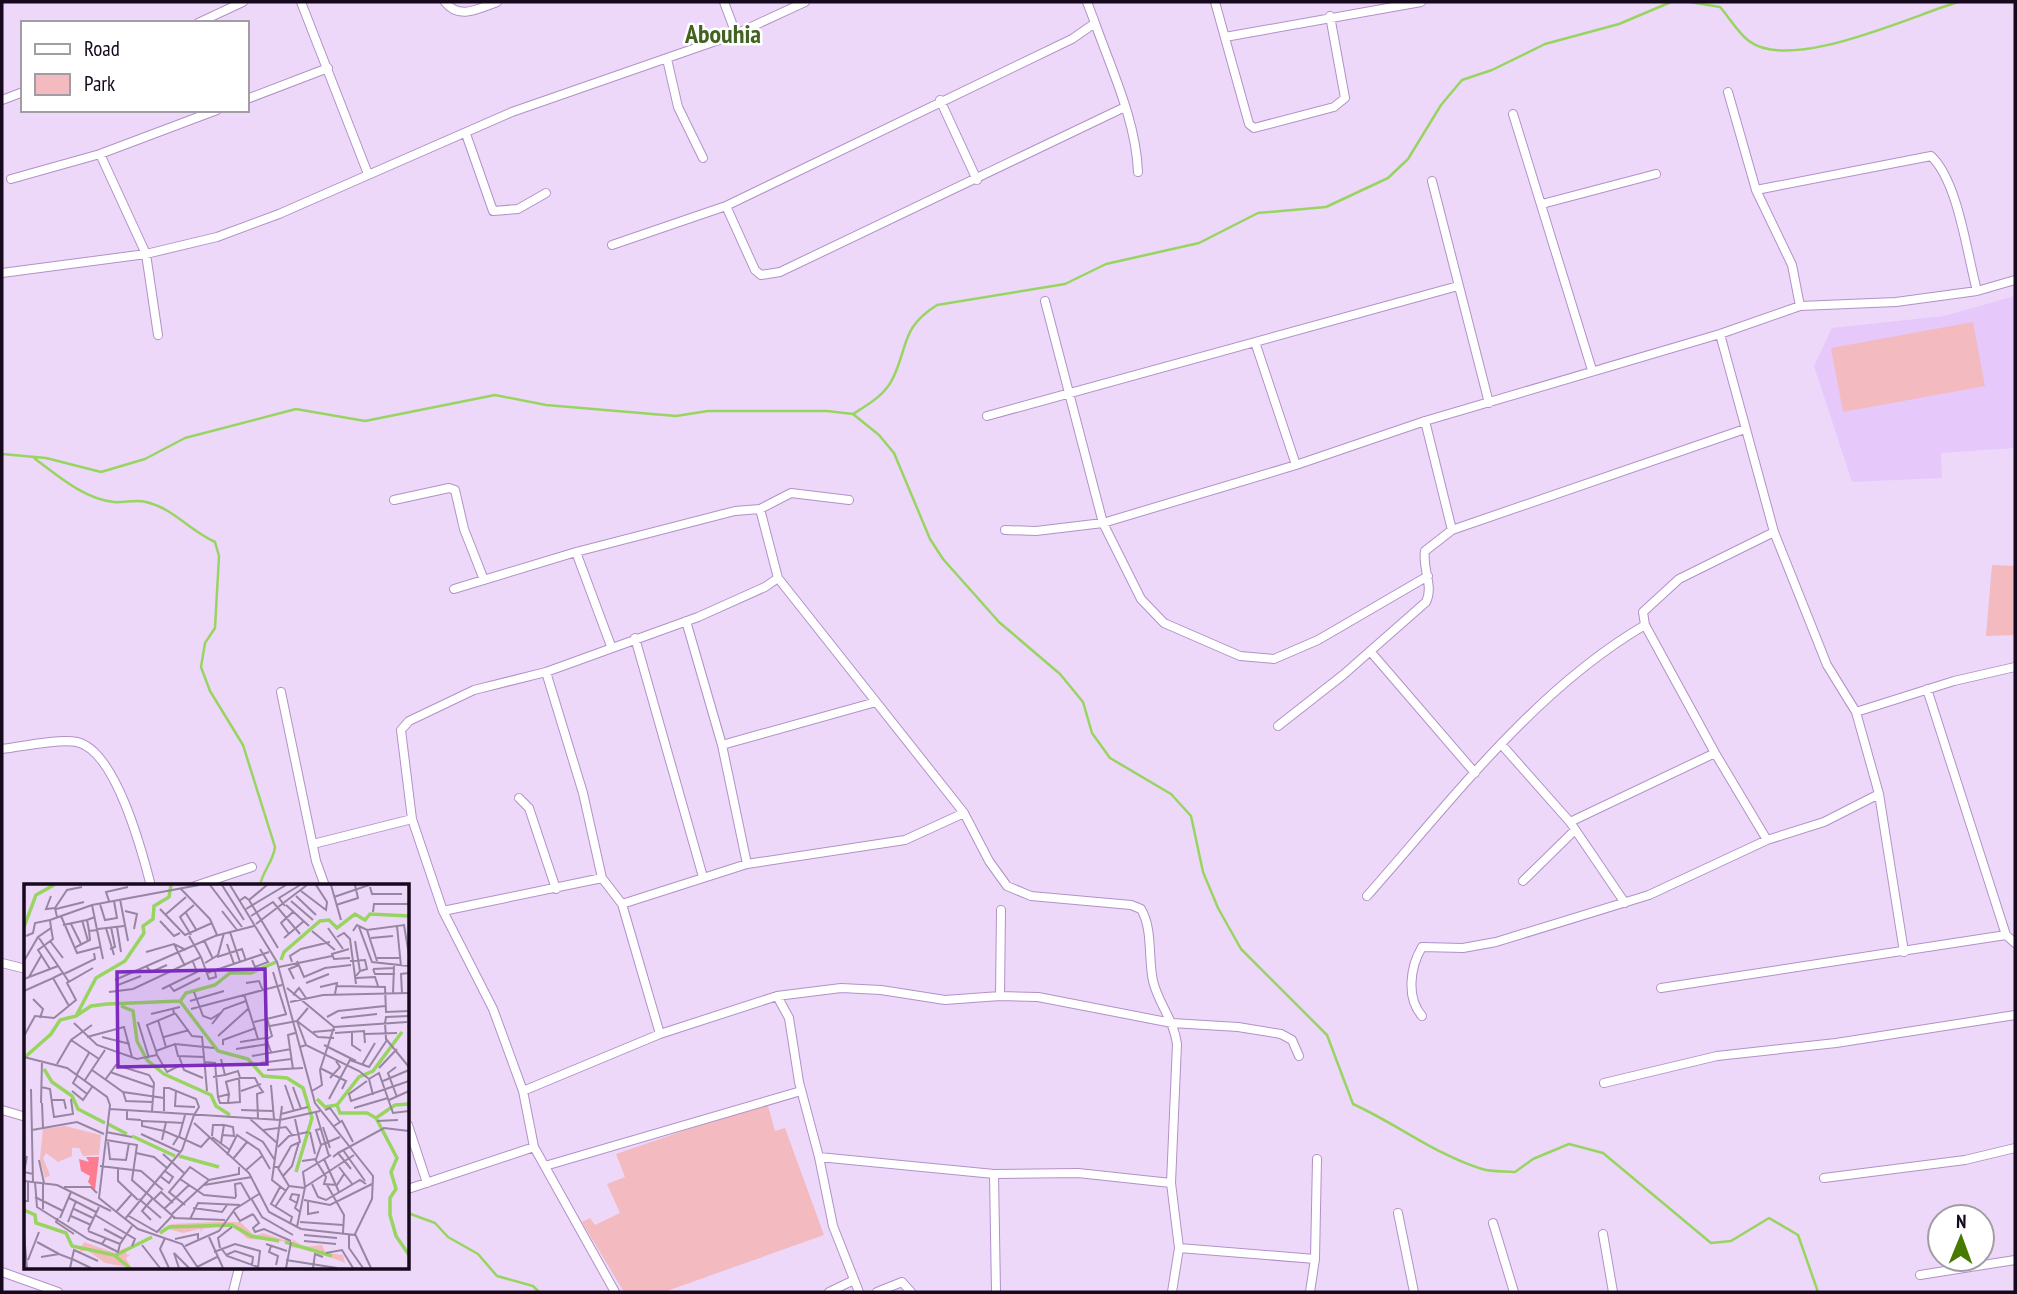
<svg xmlns="http://www.w3.org/2000/svg" width="2017" height="1294" viewBox="0 0 2017 1294" font-family="'PT Sans Narrow',sans-serif">
  <style>
    .built { fill: #e7c8fb }
    .green { fill: #f3bac0 }
    .lines { fill: none; stroke-linecap: round; stroke-linejoin: round }
    .stream { stroke: #98d460; stroke-width: 2.5 }
    .street-casing { stroke: #b291c7; stroke-width: 10 }
    .street { stroke: #fff; stroke-width: 8 }
    .labels { text-anchor: middle; dominant-baseline: central; stroke-width: 5; stroke-linejoin: round; paint-order: stroke }
    .district-label { font-size: 26px; font-weight: bold; fill: #426222; stroke: #fff }
    .inset-river { fill: none; stroke: #98d460; stroke-width: 3.5 }
    .inset-road { fill: none; stroke: #9785a2; stroke-width: 2 }
    .view { fill: #7b2cbf; fill-opacity: 0.15; stroke: #7b2cbf; stroke-width: 3.5 }
    .inset-edge { fill: none; stroke: #16091d; stroke-width: 3.5 }
  </style>
  <rect width="100%" height="100%" fill="#edd8fa"/>
  <!-- built -->
  <path class="built" d="M2015 296V448L1941 453 1942 478 1852 482 1814 366 1832 328 1944 316Z"/>
  <!-- green -->
  <path class="green" d="M1973 322 1985 386 1843 412 1831 348Z
    M1992 565 2015 566V635L1986 636Z
    M768 1106 775 1131 785 1128 824 1235 664 1292H624L582 1222 590 1218 595 1225 620 1213 607 1184 625 1177 616 1154 715 1120Z"/>
  <g class="lines">
    <!-- stream -->
    <path class="stream" d="M1690 2 1720 7C1729 17 1738 33 1749 41 1791 73 1911 16 1958 2
      M853 414C869 404 885 395 893 378 909 344 901 328 937 305L1065 284 1106 264 1199 243 1258 213 1326 207 1388 178 1408 159 1441 105 1462 80 1492 70 1545 44 1619 24 1671 2
      M2 454 46 458 101 472 145 459 185 438 296 409 365 421 495 395 546 405 676 416 708 411H827L853 414 879 435 894 453 930 539 943 559 999 622 1060 674 1083 702 1092 733 1110 758 1171 794 1191 816 1203 872 1218 908 1241 949 1327 1035 1353 1104C1397 1124 1436 1155 1482 1169 1492 1172 1504 1171 1515 1172L1533 1159 1569 1144 1603 1153 1711 1243 1731 1241 1769 1218 1798 1235 1818 1292
      M34 458C57 475 84 499 114 502 124 503 136 499 146 502 173 508 190 531 215 542L219 556 215 628 205 643 201 667 210 691 243 745 275 847C273 863 262 871 260 886
      M408 1213 435 1223 448 1237 478 1254 497 1276 533 1286 539 1292"/>
    <defs>
      <path id="street" d="M301 2 368 174
        M445 2C459 20 478 9 497 2
        M724 2 736 34
        M1215 2 1249 124 1254 128 1334 107 1345 98 1330 16
        M198 23 243 2
        M1095 23C1112 71 1136 121 1138 172
        M1225 37 1421 2
        M667 59 678 107 703 158
        M1728 92 1756 190 1792 265 1800 306
        M247 99 328 68
        M2 100 23 92
        M940 100 977 180
        M1513 114 1592 370
        M466 134 493 211 518 209 546 193
        M100 154 146 254 158 335
        M11 179 100 154 217 110
        M1432 181 1489 403
        M1756 190 1931 156C1958 181 1967 254 1977 291
        M1542 204 1656 174
        M726 206 755 270 761 275 780 272 1125 107
        M612 245 726 206 1072 39 1095 23 1087 2
        M2 273 146 254 217 237 279 214 512 112 736 34 805 2
        M1045 301 1103 523 1141 599 1164 623 1240 656 1274 659 1318 640 1428 576
        M1720 334 1774 532 1827 665 1856 712 1879 794 1904 952
        M1255 342 1296 465
        M987 416 1458 286
        M1425 421 1452 530
        M394 500 449 488 455 490 464 529 484 580
        M1005 530 1036 531 1103 523 1296 465 1425 421 1720 334 1800 306 1896 302 1977 291 2015 280
        M576 552 611 646
        M778 578 964 813 989 861 1007 886 1031 896 1131 905 1141 909C1153 929 1148 958 1153 981 1158 1003 1174 1020 1177 1044L1171 1183
        M454 589 576 552 735 511 760 509 791 493 849 500
        M686 621 722 745 747 864
        M635 638 703 877
        M1370 651 1475 773
        M546 672 583 793 602 878 622 904 660 1034
        M1927 689 2006 935
        M281 692 316 861 325 886
        M1856 712 1954 681 2015 667
        M1278 726 1343 675 1426 602C1434 586 1422 569 1425 551L1452 530 1745 429
        M1501 744 1570 822 1625 903
        M722 745 876 702
        M2 749C21 747 59 738 77 742 116 751 142 851 151 886
        M519 798 529 808 556 889
        M1570 822 1715 753
        M1767 840 1715 753 1645 625 1643 612 1679 579 1774 532
        M313 844 412 819
        M1523 881 1575 830
        M195 886 252 867
        M1367 896C1452 800 1534 690 1645 625
        M622 904 747 864 905 840 964 813
        M443 911 602 878
        M2 963 26 969
        M1661 988 2006 935 2015 943
        M777 996 841 988 881 990 945 1000 1000 996 1038 997 1172 1023 1238 1027 1281 1034 1292 1040 1299 1056
        M1000 996 1001 910
        M1422 1016C1406 998 1410 967 1422 947L1463 948 1496 942 1649 895 1767 840 1824 822 1879 794
        M1604 1083 1717 1056 1836 1043 2015 1015
        M523 1091 660 1034 777 996 789 1018 799 1082 819 1157 994 1174 1078 1173 1171 1183 1179 1248 1172 1292
        M2 1110 26 1117
        M408 1125 427 1183
        M534 1147 615 1292
        M819 1157 833 1226 859 1292
        M545 1166 801 1091
        M994 1174 996 1292
        M1824 1178 1965 1160 2015 1148
        M408 1189 534 1147 523 1091 493 1009 443 911 412 819 401 730 409 721 474 690 546 672 698 617 765 587 778 578 760 509
        M1398 1213 1414 1292
        M1493 1223 1514 1292
        M1603 1234 1613 1292
        M1179 1248 1315 1259 1310 1292
        M1315 1259 1317 1159
        M2 1272 58 1292
        M1920 1275 2015 1260
        M233 1292 239 1268
        M829 1292 854 1280
        M877 1292 902 1282 911 1292"/>
    </defs>
    <!-- street casing -->
    <use href="#street" class="street-casing"/>
    <!-- street -->
    <use href="#street" class="street"/>
  </g>
  <g class="labels">
    <!-- district labels -->
    <g class="district-label">
      <text x="723" y="33">Abouhia</text>
    </g>
  </g>
  <!-- overview -->
  <g transform="translate(24 884)">
    <rect width="385" height="385" fill="#edd8fa"/>
    <path d="M41 242 77 251 75 271 59 272 55 264H48V272L34 278 22 269 19 274 26 291 21 294 16 275 19 245ZM189 338H216L231 352 239 349 266 358 224 355 209 342H199L178 345V349L176 345 159 349 144 345 133 350 147 340ZM269 355 279 363 298 361 302 369 319 371 321 379 291 367 266 363ZM60 358 91 369 101 364 103 371 107 370 102 374 107 384 81 379 63 366 55 368Z" fill="#f3bac0"/>
    <path d="M62 273H75L71 306 64 298 66 292 57 287 55 275 65 278Z" fill="#ff7b90"/>
    <path class="inset-river" d="M0 43 12 11 30 1M257 76 260 68 296 37 305 36 313 44 331 30 341 36 346 30 385 32M157 116 162 109 191 101 206 89H227L252 78M97 122 109 127 113 157 123 176 140 190 187 211 192 222 206 231M52 132 67 122 83 120 156 117 194 167 224 175 239 192 263 194 279 204 288 234 272 288M0 174 27 150 36 136 52 132 72 94 101 77 120 49 119 42 129 35 130 22 145 13 147 1M20 185 28 198 48 212 54 225 81 239M293 215 301 223 313 221 316 229H343L352 234 371 221 385 220M313 221 335 193 349 187 378 148M352 234 373 274 367 288 372 305 366 314V331L372 352 385 371M84 240 103 250M108 252 151 272M155 272 195 283M0 326 11 331 12 339 42 349 48 362 90 371 106 384M136 349 145 343 208 341 227 352 255 357M261 358 308 372M92 371 128 353"/>
    <path class="inset-road" d="M186 1 218 43M198 1 220 36M206 1 253 78 291 219 349 292 348 315 331 350 347 384M307 1 317 36M346 3 348 10H378M157 5 186 35 193 51M277 7 302 26 303 18 292 1M27 12 22 25 31 24 33 33M272 12 292 31M310 13 345 1M96 15 104 57M225 16 254 64M85 17 82 8 104 3M215 17 221 13 225 16 243 1M267 17 289 36M76 20 81 36 93 34 90 17M68 21 79 75M262 21 285 42M312 21 334 14 331 1M261 22 255 14 276 1M31 24 43 6 58 3M32 25 60 18M136 25 161 51 188 39M222 25 262 1M101 27 113 30 110 45M198 27 213 46M349 28 350 20H385M162 29 173 47M141 31 162 13M37 32 53 69 76 63M227 32 249 18 276 50M71 33 63 36 64 41 65 47 74 46M58 36 64 57M136 37 150 52 156 49M47 40 57 60M232 40 283 1M39 41 63 36M373 42 377 82M93 43 97 68M335 43 348 78 385 82M82 44 90 71M304 44 319 65M74 45 100 42M343 46 353 77M288 47 311 66M329 47 333 41 343 46 380 41 385 71M206 48 216 78M265 50 257 39 269 28M167 51 156 33 170 21M2 52 9 49 11 39 26 36M313 53 320 49 326 55 332 100M15 54 39 89M260 54 280 37M347 54 369 52M180 56 189 75M26 57 39 74M331 57 336 87 332 92M150 60 161 82M203 60 210 80M50 64 66 56 65 47M86 65 91 63 87 43M325 65 308 70 310 75 326 74M122 68 150 60 162 66M177 73 185 95 192 93 191 87M193 73 218 65 222 77M353 74H376M228 76 231 83 244 78 236 65M0 77 14 53 27 44 26 36 68 21 175 1M273 77 280 93 301 84 327 81M326 77 341 76 343 85 336 87M268 78 266 72 277 65 306 58M181 79 194 71 200 49M122 82 127 88 143 81M255 83 308 72M26 85 14 66 29 55 27 44M349 85 351 90H371M349 85 370 84M249 88 262 130M183 89 245 68M40 90 71 75 70 69M5 93 17 72M29 94 39 89 45 98M332 94 351 93 354 102M0 95 34 82M270 95 265 85 275 81M91 96 191 52 230 42M222 99 235 97 239 107M282 99 305 90M94 101 117 92M146 102 150 107 176 94M313 102 361 103 362 128 385 127M296 103 313 99 311 110M263 104 310 143 296 186 298 201 288 207M138 105 173 88 169 78M0 107 29 94 45 122M85 108 109 105 177 73 165 52M170 108 179 132 187 135 198 128M220 110 234 155M369 110 370 82M378 110 377 90 385 89M269 111 275 104 282 114M9 115 19 125 16 134M166 117 200 107M266 118 299 111 385 109M167 125 258 101M151 129 168 152 178 153 180 173M127 130 156 123M385 132 362 133 361 139 362 155 385 183M303 133 314 127 361 122M317 134 353 130M134 136 142 163M114 138 125 174M230 138 263 130M50 139 73 161 113 175 133 171 132 167 151 160 154 172 180 173 183 207M188 140 200 125 222 117M246 142 273 137 294 153 310 154M310 143 383 138M289 148 311 146M328 148V161L337 167M311 149 340 147 341 159M341 150 373 149M0 152 11 132 30 134 52 116 43 99 69 84M194 152 224 125M63 153 100 143 108 173M78 153 106 160M140 153 165 146M243 155 248 152 243 134M47 156 75 175M216 158 242 154 247 168M151 160 190 164M199 161V156L232 144M282 161 273 137 284 124M300 161 332 177M276 163 282 161 335 187 345 195 349 211M212 165 244 160M132 167 123 141 150 130 149 124M133 171 143 188 157 181M155 172 160 186 179 194M228 172 267 165M0 173 43 184 83 213 86 221 75 314 114 345 158 360 174 384M326 176 345 183 363 156M181 178 191 179 194 213 205 210 202 198M236 179 267 175M33 180 47 156 68 141M338 181 351 159M372 183 364 189 373 213M296 184 322 197 318 205M355 184 373 165M269 185 264 151 271 149M68 186 99 208 140 214M243 186 279 184M86 188 129 203M53 190 65 169M201 191 214 187 216 194 201 198M53 192 49 199 63 210M189 193 201 191 197 175M216 194H231L234 200M306 194 316 183 312 177M345 195 355 189 369 229 385 227M61 196 81 166M81 196 92 181 125 191 130 199 128 227M343 197 325 210 327 217 385 197M359 197 385 186M234 201 239 208 233 210 234 234M247 201 250 235M261 201 270 227M17 203 26 205 30 233 49 230 47 215M269 203 277 225M7 205 9 298M152 206 151 222 171 223M48 207 59 216 68 203M217 207 237 200M99 208 102 217 128 218M194 213 196 219H204L205 210M305 215 327 174M27 216H40L42 225M365 216 385 207M17 219 18 177M18 219 19 244M204 219 216 218 215 194M258 222 248 296 262 307M330 224 364 214M86 225 256 236 296 227M217 226 250 227M301 226 306 224 316 238M103 227V235L117 236M140 227V204H145L172 215 175 223 170 231M292 229 305 272M257 230 284 223M161 231 155 253 177 263 186 253M225 234 253 259M353 237 374 236M170 239 225 289 245 328 277 345 331 351M310 242 318 237 329 258M299 243 306 264M296 245 292 246 297 261 316 253M8 246 53 238 80 250M239 246 262 243 268 251M82 248 108 253M222 248 239 258 250 275M286 248 291 270M117 250 156 268M188 252 189 241H200M188 253 206 266M82 256 113 261 108 296 151 334M138 256 140 247 118 242V237L142 238M84 258 86 275 102 276 105 259M197 259 200 241 209 243 210 252 199 251M149 261 154 253 140 247 142 238 159 239M254 263 265 252 284 248M319 266 341 297M112 269 130 273 143 284M314 269 360 244 385 247M139 270 160 289M203 271 213 251 235 266 246 285M3 272 0 288 9 290M309 273 314 269 327 285M209 275 223 258M291 275 302 293 300 300 313 301 320 290M300 275 315 308M15 276 20 299M278 277 292 275 297 261M76 282 117 287 139 306M250 283H255L267 262 276 258 271 235M315 283 329 301M254 284 265 302 281 304M94 285V297L114 316M222 286 238 272M136 292 145 299 149 293 141 287M259 292 268 282 275 258M156 295 180 311 212 314M0 297 33 301 87 327M11 298 13 323 64 355 78 360 82 354M19 299V325M288 300 294 313 302 316 336 296 342 300M180 301 228 293M303 301 320 331 319 349M40 303H67L73 309M256 303 247 320 268 333 266 340M281 303 279 288 307 271M11 313 39 327M212 313 211 300 217 299 226 315M45 314 72 328M227 314 238 333 269 351M115 315 137 334M130 315 137 308 149 319M280 316 306 321 348 300M0 317H4V297M284 317V330L295 328M273 319 266 315 268 310 275 311 273 319 271 324 276 328M161 321 145 308 166 283 185 296M251 323 265 302M169 324 198 328 203 321M50 325 69 334M140 325 165 301M92 328 107 311M210 328 216 337 229 330M148 330 185 296 215 290V283M229 330 235 339 229 344 231 348 240 345 267 357M71 331 111 355 108 362M103 331 133 348 149 331M47 332 67 341M34 334 32 338 50 350M36 334 47 308M149 334 201 336M101 335 158 266 170 231M166 335 174 319 216 321M127 336 118 327 129 314M44 338 52 317M276 338 319 341M273 343 281 303 330 271M80 345 99 355M64 346 75 323M64 347 96 360 108 342M0 350 3 384M325 350V364L339 384M280 351 313 354M185 353 199 384M141 354 136 365 145 384M151 355 174 350V355M280 357 312 360M13 358 35 370M78 360 94 368 96 360M242 360 263 367M118 361 136 384M161 362 195 347 211 325 235 310M247 362 245 368 254 372 252 381M196 364 194 354 208 343M197 364 203 372 234 383M190 368 211 360 236 367 234 384M302 369 318 366 329 384M202 371 211 367 229 373 228 381M17 373 35 370 48 375 46 384M4 376 15 348M262 376 313 384M173 383 193 373M67 384 48 375 50 366 74 377M155 384 150 369 165 384M262 384 267 358M289 384 291 370 299 373"/>
    <path class="view" d="M241 85 243 180 94 183 93 88Z"/>
    <rect width="385" height="385" class="inset-edge"/>
  </g>
  <!-- border -->
  <rect width="2017" height="1294" fill="none" stroke="#16091d" stroke-width="7"/>
  <!-- legend -->
  <rect x="21" y="21" width="228" height="91" fill="#ffffff" stroke="#a29da5" stroke-width="2"/>
  <rect x="35" y="44" width="35" height="10" fill="#ffffff" stroke="#a29da5" stroke-width="2"/>
  <text x="84" y="56" font-size="21" fill="#16091d">Road</text>
  <rect x="35" y="74" width="35" height="21" fill="#f3bac0" stroke="#a29da5" stroke-width="2"/>
  <text x="84" y="91" font-size="21" fill="#16091d">Park</text>
  <!-- north arrow -->
  <g transform="translate(1961 1238) rotate(1)"><circle r="33" fill="#ffffff" stroke="#a29da5" stroke-width="2"/>
  <path d="M0-5L12 26L0 18L-12 26Z" fill="#487901"/>
  <text y="-10" font-size="19" font-weight="bold" text-anchor="middle" fill="#16091d">N</text>
  </g>
</svg>
